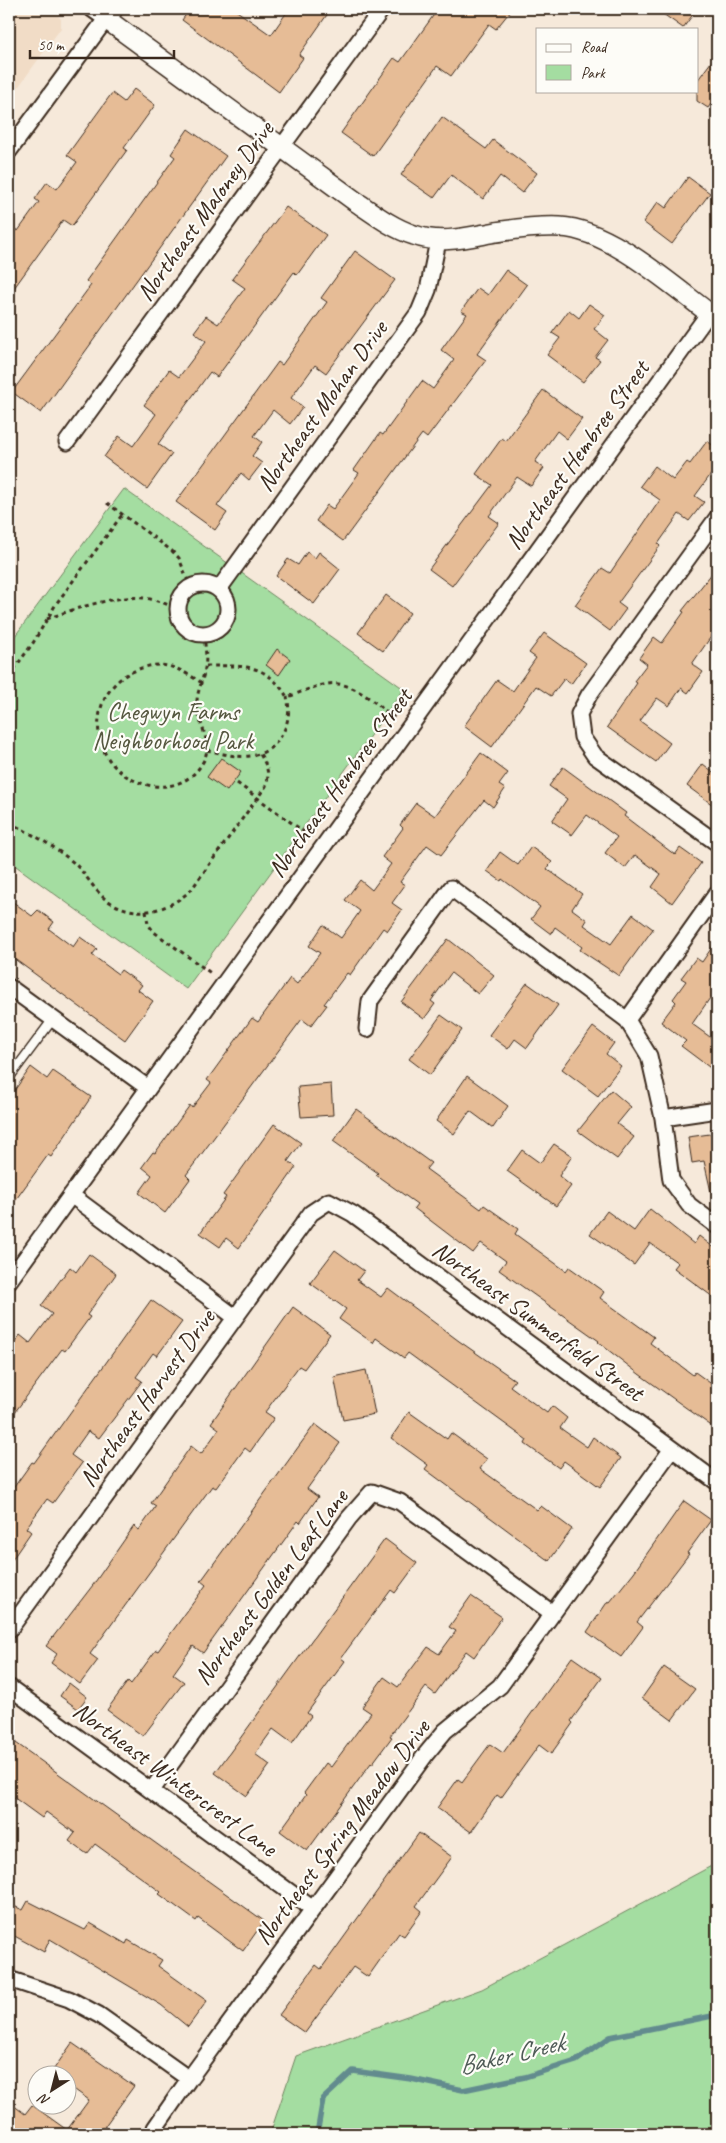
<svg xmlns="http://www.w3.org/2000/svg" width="726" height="2143" viewBox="0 0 726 2143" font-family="Caveat,sans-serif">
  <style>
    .built { fill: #f1dcc6 }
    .green { fill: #a4dda1; stroke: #708460 }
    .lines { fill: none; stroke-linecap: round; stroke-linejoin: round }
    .stream { stroke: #628b8e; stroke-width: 5.5 }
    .building { fill: #e6bc96; stroke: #3b2a1e }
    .service-casing { stroke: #3b2a1e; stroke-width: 11 }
    .minor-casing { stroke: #3b2a1e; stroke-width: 19 }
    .tertiary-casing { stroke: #3b2a1e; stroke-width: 22 }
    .path { stroke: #3b2a1e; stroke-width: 3; stroke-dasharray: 4 4; stroke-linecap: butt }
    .service { stroke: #fdfcf7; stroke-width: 8 }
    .minor { stroke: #fdfcf7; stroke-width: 15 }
    .tertiary { stroke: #fdfcf7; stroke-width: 19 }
    .labels { text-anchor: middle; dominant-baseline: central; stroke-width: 4.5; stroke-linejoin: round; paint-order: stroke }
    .street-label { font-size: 25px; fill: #3b2a1e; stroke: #fdfcf7 }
    .park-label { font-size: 25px; fill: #55573f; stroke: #fdfcf7 }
    .water-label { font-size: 26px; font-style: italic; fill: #4e5a56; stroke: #fdfcf7 }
  </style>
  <rect width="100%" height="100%" fill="#f6e9da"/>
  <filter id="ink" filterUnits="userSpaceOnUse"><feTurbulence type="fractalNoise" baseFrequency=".02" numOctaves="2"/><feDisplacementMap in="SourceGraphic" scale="10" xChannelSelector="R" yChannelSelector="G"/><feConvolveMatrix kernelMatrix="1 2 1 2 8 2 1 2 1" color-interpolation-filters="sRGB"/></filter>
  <g filter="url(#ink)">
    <!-- built -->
    <path class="built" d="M9 9H51L61 19V28L9 100Z"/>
    <!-- green -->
    <path class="green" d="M124 489 404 689 186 989 9 861V644Z
      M717 1863V2134H270L296 2056 482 1989Z"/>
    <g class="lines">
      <!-- stream -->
      <path class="stream" d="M317 2134 323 2099 353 2071 411 2079 463 2090 525 2077 576 2061 610 2037 717 2015"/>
    </g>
    <!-- building -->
    <path class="building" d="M190 9H234L271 35 289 9H331L299 55 303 58 279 92 182 20Z
      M438 9H512L496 29 489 24 451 76 437 66 373 156 341 133 394 58 400 62Z
      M656 9H697L683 28Z
      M717 54V95L708 108 697 101V81Z
      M134 89 155 105 124 148 127 150 72 226 63 220 9 295V225L18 231 39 202 35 199 47 182 57 189 77 162 67 155 112 93 124 102Z
      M442 117 486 149 493 140 537 173 522 193 500 176 483 199 451 175 434 198 401 175Z
      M188 129 226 156 41 413 12 392 91 285 86 281 175 157 171 154Z
      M688 177 710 193 672 244 643 222 658 202 666 208Z
      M286 207 326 235 297 275 294 272 217 377 210 372 158 444 172 454 147 489 104 457 119 436 133 446 156 414 144 405 169 370 179 377 206 341 194 332 206 316 218 324 245 288 232 279Z
      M355 251 395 280 326 373 315 365 291 398 303 407 290 424 273 410 254 436 262 442 252 456 262 463 249 480 241 473 217 506 227 513 215 530 176 502 278 362 282 365 327 302 321 298Z
      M506 270 527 285 477 354 486 360 427 438 422 434 343 541 316 521 327 505 333 509 359 473 354 470 380 433 383 435 422 381 433 389 454 360 441 350 467 314 461 311 478 288 488 295Z
      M589 304 605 315 594 329 608 340 595 357 600 360 583 382 547 355 560 338 552 333 569 310 579 318Z
      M543 390 582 419 567 439 557 431 535 462 544 468 531 486 517 477 489 516 499 523 452 586 429 569 492 485 476 474 502 438 506 441Z
      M707 441 717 448V466L695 496 704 502 689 521 679 514 658 544 660 546 618 603 626 609 610 631 575 605 602 568 610 573 660 500 640 486 655 466 673 480 687 462 690 464Z
      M307 552 315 558 319 552 340 569 314 604 276 576 288 559 298 565Z
      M717 567V628L692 664 703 672 688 693 681 688 669 706 657 698 640 721 670 743 656 762 607 727 637 683 634 681 647 664 639 658 654 637 662 643 684 612 682 611Z
      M386 595 410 613 383 651 358 633Z
      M544 633 586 663 571 684 564 679 551 696 536 686 492 747 464 726 497 680 513 691 536 658 529 653Z
      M277 649 290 659 279 675 266 665Z
      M481 753 508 773 499 785 505 789 493 807 484 800 441 855 427 845 400 882 405 885 392 903 402 910 387 931 383 928 350 975 347 973 324 1004 327 1005 311 1026 302 1019 186 1175 190 1179 165 1213 139 1193 152 1175 142 1167 153 1152 155 1153 190 1105 192 1108 211 1083 207 1080 252 1018 258 1022 290 978 297 984 320 953 309 946 323 925 341 938 360 911 345 900 360 880 372 890 391 864 382 857 403 828 400 825 416 803 435 816Z
      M221 758 241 772 227 791 207 777Z
      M703 764 717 775V808L687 786Z
      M563 767 626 813 624 816 675 855 680 848 701 863 672 903 652 887 661 874 635 855 625 868 605 853 617 837 587 815 572 835 552 821 567 799 549 786Z
      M531 847 552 862 547 869 582 894 572 909 587 920 584 925 611 944 633 914 653 929 619 976 580 950 582 947 555 927 551 934 531 919 540 907 502 879 501 881 487 871 500 852 518 865Z
      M9 899 32 916 38 910 54 922 49 929 73 947 80 937 97 949 92 955 118 974 121 970 142 985 138 990 153 1001 125 1040 9 955Z
      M448 939 494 975 478 994 451 973 431 1001 435 1004 424 1019 401 1002Z
      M717 940V1004L710 998 692 1024 717 1042V1073L681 1046 686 1041 661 1022 676 1002 673 999 686 981 681 978 696 958 702 962Z
      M527 983 558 1005 527 1048 515 1039 508 1049 489 1035Z
      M441 1015 462 1030 430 1075 409 1059Z
      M593 1027 614 1043 606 1054 621 1066 598 1096 562 1069Z
      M31 1067 47 1079 53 1071 91 1097 51 1157 48 1155 9 1209V1098Z
      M467 1076 508 1106 493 1128 470 1111 454 1134 436 1121Z
      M331 1084 333 1115 301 1117 298 1087Z
      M611 1090 631 1107 617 1124 634 1137 617 1159 578 1131Z
      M356 1109 431 1163 426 1169 481 1209 484 1205 518 1229 515 1234 566 1271 569 1267 604 1292 600 1298 654 1337 650 1343 693 1375 695 1372 717 1388V1430L639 1374 598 1342 599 1341 499 1270 506 1261 481 1243 473 1253 414 1208 417 1204 376 1175 378 1173 333 1141Z
      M274 1124 301 1143 288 1161 296 1167 239 1248 226 1238 220 1247 200 1233 226 1197 223 1195Z
      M717 1133V1191L711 1192 704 1161 692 1163 688 1137Z
      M554 1144 572 1156 559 1176 571 1186 556 1206 507 1171 522 1150 540 1163Z
      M650 1209 694 1244 699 1236 717 1250V1300L674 1268 678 1263 650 1243 634 1265 590 1234 607 1211 634 1231Z
      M335 1250 364 1271 357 1280 381 1297 388 1288 459 1341 515 1380 510 1386 547 1413 552 1406 567 1418 560 1428 587 1447 593 1437 621 1458 600 1487 564 1461 559 1468 525 1444 527 1440 408 1353 404 1358 376 1338 373 1343 339 1319 346 1309 310 1283Z
      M89 1254 116 1274 87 1315 90 1317 65 1351 62 1349 9 1420V1351L20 1335 30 1343 52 1314 41 1306 70 1267 76 1272Z
      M151 1300 182 1322 157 1356 153 1353 136 1377 142 1381 99 1438 88 1431 71 1455 82 1463 53 1503 47 1499 26 1528 31 1532 9 1564V1494L32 1462 34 1463Z
      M293 1307 330 1334 304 1369 299 1366 265 1412 274 1418 250 1452 245 1448 216 1488 212 1486 90 1654 98 1660 80 1684 51 1663 57 1654 46 1646 93 1585 134 1526 139 1530 156 1506 151 1503 191 1446 201 1454 219 1429 211 1423Z
      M366 1370 375 1414 343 1420 334 1377Z
      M409 1412 447 1439 451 1433 487 1459 480 1469 537 1510 541 1506 572 1529 549 1561 425 1469 428 1465 391 1438Z
      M315 1424 340 1443 307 1489 318 1497 300 1523 298 1521 203 1653 193 1646 173 1674 184 1682 143 1736 107 1710 128 1681 131 1684 156 1650 158 1651 206 1585 201 1581Z
      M684 1501 711 1520 687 1553 689 1554 637 1622 643 1627 621 1657 587 1632 608 1601 610 1602 634 1572Z
      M385 1539 417 1563 395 1593 391 1590 341 1658 345 1661 307 1713 311 1716 292 1743 273 1729 255 1754 270 1765 247 1796 215 1773Z
      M471 1596 502 1617 474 1657 466 1651 435 1694 426 1687 390 1736 392 1737 372 1764 371 1763 307 1851 280 1831 306 1795 304 1793 326 1763 331 1767 371 1713 362 1707 384 1677 398 1687 428 1647 439 1654 456 1631 449 1627Z
      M572 1657 602 1678 571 1721 573 1723 551 1754 539 1745 501 1798 497 1795 471 1832 437 1808 458 1779 462 1782 490 1744 503 1753Z
      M664 1667 695 1689 672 1720 642 1698Z
      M69 1683 87 1697 78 1709 60 1696Z
      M9 1738 264 1921 243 1951 198 1918 196 1921 159 1894 161 1892 95 1844 87 1854 69 1841 75 1833 46 1812 42 1818 9 1794Z
      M419 1833 452 1857 416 1906 422 1911 404 1936 399 1933 368 1977 353 1967 305 2033 279 2015 316 1965 321 1969Z
      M28 1901 85 1930 90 1923 126 1944 128 1940 162 1960 158 1966 207 2001 188 2027 161 2005 50 1939 44 1952 9 1933V1904L23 1910Z
      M72 2043 134 2086 99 2134H21L9 2125V2102L25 2114 32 2105 67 2130 89 2100 68 2085V2076H49Z"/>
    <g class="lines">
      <defs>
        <path id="service" d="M9 1078 53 1019"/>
        <path id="minor" d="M9 151 106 19 92 9
          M67 442 382 9
          M717 518 589 695 579 714 582 737 595 756 717 843
          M178 609a25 25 0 1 1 50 0a25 25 0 1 1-50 0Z
          M219 589 419 312 428 290 438 241
          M9 987 148 1088
          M627 1020 717 893
          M367 1029 370 1001 451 888 627 1020 649 1056 663 1118 671 1180 689 1205 717 1226
          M663 1118 717 1110
          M71 1195 235 1317
          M9 1281 709 313
          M9 1630 311 1213 329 1201 353 1214 717 1482
          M9 1687 313 1909
          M152 1790 349 1518 372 1492 400 1502 552 1613
          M9 1979 69 1999 99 2015 189 2079
          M154 2134 155 2128 189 2079 426 1754 445 1731 500 1686 672 1449"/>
        <path id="tertiary" d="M113 9 106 19 355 201C373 213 392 228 414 235 441 245 468 237 496 232 516 229 540 226 560 227 609 229 670 284 709 313L717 317"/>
      </defs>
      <!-- service casing -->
      <use href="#service" class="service-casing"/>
      <!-- minor casing -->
      <use href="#minor" class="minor-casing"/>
      <!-- tertiary casing -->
      <use href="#tertiary" class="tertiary-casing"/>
      <!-- path -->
      <path class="path" d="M107 503 172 551 179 558 190 586
        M47 619C73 609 116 595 143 598 155 599 166 604 177 608
        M206 666C243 666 266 662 287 697 300 693 314 686 328 684 353 680 378 706 396 719
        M9 676 33 643 56 604 122 515
        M202 683C177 667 161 658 132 672 117 678 105 694 101 708 82 779 177 814 204 760 213 742 198 724 197 705 196 693 203 681 205 668 207 658 205 645 204 634
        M207 750C221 753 235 758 250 756 278 753 294 723 287 697
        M237 783 311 837
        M9 823C33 834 54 846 74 863 85 873 93 888 104 898 133 920 166 913 191 890L266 786C270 773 267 766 260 754
        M146 911 148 924 154 932 212 974"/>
      <!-- service -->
      <use href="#service" class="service"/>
      <!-- minor -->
      <use href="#minor" class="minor"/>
      <!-- tertiary -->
      <use href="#tertiary" class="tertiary"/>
    </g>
  </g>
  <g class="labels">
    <!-- street labels -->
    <g class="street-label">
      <text transform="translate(205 211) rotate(-54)">Northeast Maloney Drive</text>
      <text transform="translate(322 406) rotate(-54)">Northeast Mohan Drive</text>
      <text transform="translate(577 455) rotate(-54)">Northeast Hembree Street</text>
      <text transform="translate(340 783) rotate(-54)">Northeast Hembree Street</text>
      <text transform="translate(538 1321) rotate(36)">Northeast Summerfield Street</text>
      <text transform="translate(147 1398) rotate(-54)">Northeast Harvest Drive</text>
      <text transform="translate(271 1587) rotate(-53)">Northeast Golden Leaf Lane</text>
      <text transform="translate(175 1779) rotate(36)">Northeast Wintercrest Lane</text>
      <text transform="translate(342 1832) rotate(-53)">Northeast Spring Meadow Drive</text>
    </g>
    <!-- park labels -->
    <g class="park-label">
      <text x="173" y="712">Chegwyn Farms<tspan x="173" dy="29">Neighborhood Park</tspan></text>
    </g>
    <!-- water labels -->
    <g class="water-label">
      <text transform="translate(511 2054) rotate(-13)">Baker Creek</text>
    </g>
  </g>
  <!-- margin -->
  <rect width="726" height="2143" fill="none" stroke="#fdfcf7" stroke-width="30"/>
  <rect x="15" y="15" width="696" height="2113" fill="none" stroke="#3b2a1e" stroke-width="2" filter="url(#ink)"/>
  <!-- legend -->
  <rect x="536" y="28" width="162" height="65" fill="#fdfcf7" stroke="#afa8a0"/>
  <rect x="546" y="44" width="25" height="8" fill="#fdfcf7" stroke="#afa8a0"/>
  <text x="581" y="52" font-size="15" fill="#3b2a1e">Road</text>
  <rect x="546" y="65" width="25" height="15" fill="#a4dda1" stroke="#afa8a0"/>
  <text x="581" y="78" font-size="15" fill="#3b2a1e">Park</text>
  <!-- north arrow -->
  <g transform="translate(52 2090) rotate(216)"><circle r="24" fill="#fdfcf7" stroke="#afa8a0"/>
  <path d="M0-4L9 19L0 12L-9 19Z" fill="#3b2a1e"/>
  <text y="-8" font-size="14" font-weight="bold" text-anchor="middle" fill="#3b2a1e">N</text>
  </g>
  <!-- scale -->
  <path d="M30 50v8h144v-8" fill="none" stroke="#3b2a1e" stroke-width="2.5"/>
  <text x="38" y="50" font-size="15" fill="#3b2a1e" stroke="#fdfcf7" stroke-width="4" paint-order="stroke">50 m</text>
</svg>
